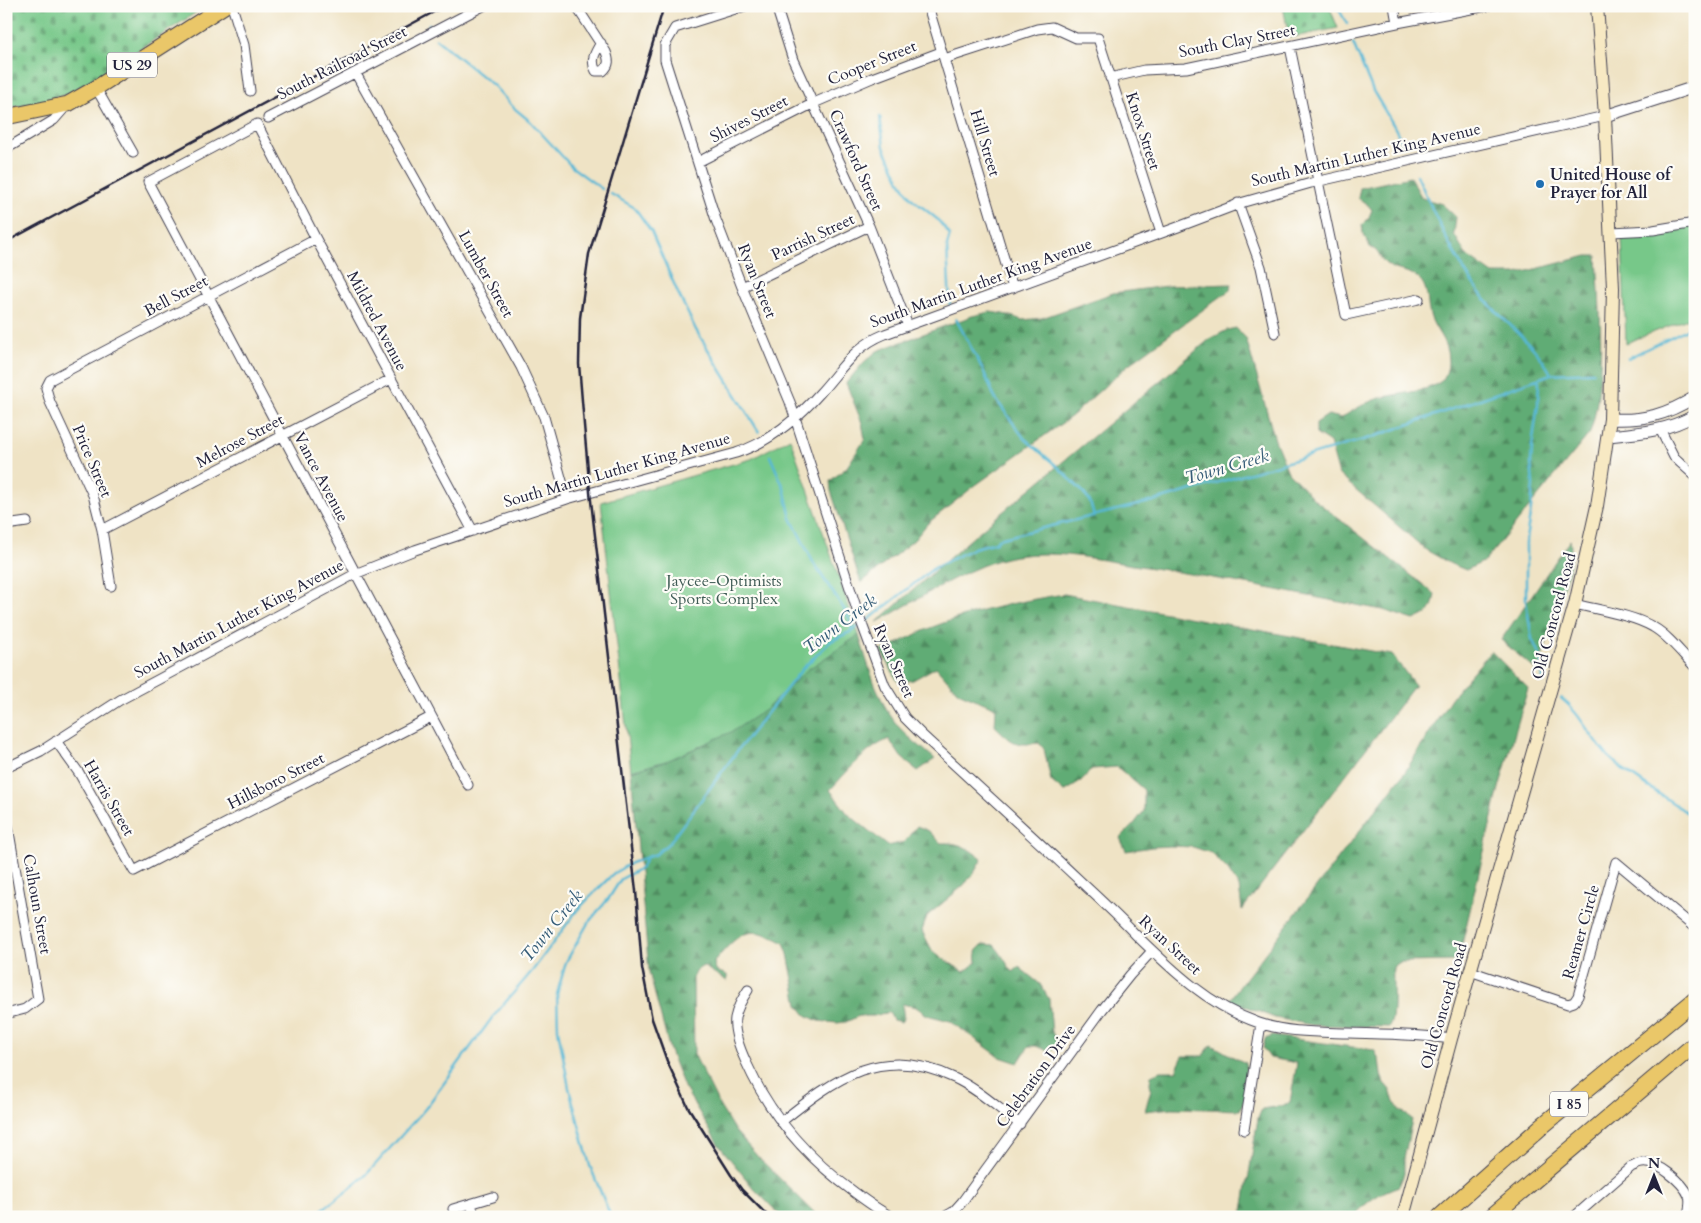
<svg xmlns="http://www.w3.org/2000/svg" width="1701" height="1223" viewBox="0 0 1701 1223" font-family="Cardo,serif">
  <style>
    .forest { fill: url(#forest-firs); stroke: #426758 }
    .cemetery { fill: url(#cemetery-stones); stroke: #4c7562 }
    .park { fill: #77c889; stroke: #4c7562 }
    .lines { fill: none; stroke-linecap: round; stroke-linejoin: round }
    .stream { stroke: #56b8d5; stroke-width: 2.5 }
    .minor-casing { stroke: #413f50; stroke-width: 11 }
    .tertiary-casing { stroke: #413f50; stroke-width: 13 }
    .secondary-casing { stroke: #413f50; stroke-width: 14 }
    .primary-casing { stroke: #413f50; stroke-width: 17 }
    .motorway-casing { stroke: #413f50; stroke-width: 18 }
    .minor { stroke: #fff; stroke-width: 9 }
    .tertiary { stroke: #fff; stroke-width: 11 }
    .secondary { stroke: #f7e9c3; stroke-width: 12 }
    .primary { stroke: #eac769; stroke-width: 15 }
    .motorway { stroke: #eac769; stroke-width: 16 }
    .rail { stroke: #22223b; stroke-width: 2.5 }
    .poi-dot { fill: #1f6fb2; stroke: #fdfcf7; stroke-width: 2 }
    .labels { text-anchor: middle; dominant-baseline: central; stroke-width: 4.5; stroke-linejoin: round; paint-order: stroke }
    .shield { fill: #fdfcf7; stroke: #646373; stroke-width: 1 }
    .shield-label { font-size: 15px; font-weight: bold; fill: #22223b }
    .street-label { font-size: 16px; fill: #22223b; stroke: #fdfcf7 }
    .poi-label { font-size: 16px; font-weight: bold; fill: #22223b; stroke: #fdfcf7; text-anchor: start }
    .park-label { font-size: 16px; fill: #405c56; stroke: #fdfcf7 }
    .water-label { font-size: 18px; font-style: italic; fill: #375e79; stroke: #fdfcf7 }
  </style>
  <defs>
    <pattern id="forest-firs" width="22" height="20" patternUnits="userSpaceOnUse" patternTransform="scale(1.25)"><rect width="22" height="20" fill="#61ac75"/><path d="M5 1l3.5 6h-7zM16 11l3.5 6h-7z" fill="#508c61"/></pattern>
    <pattern id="cemetery-stones" width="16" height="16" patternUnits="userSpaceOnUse" patternTransform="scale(1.25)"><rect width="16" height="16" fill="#77c889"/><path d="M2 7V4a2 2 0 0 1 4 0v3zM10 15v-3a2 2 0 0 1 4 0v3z" fill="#61a271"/></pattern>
  </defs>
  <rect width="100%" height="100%" fill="#fdfcf7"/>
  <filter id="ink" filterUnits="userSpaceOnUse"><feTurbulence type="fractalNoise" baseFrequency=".02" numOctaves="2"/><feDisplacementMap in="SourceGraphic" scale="10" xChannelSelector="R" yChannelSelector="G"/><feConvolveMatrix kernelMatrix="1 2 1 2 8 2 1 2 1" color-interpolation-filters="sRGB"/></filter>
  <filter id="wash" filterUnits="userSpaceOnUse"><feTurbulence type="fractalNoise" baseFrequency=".0096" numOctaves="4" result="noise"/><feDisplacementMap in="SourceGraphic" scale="20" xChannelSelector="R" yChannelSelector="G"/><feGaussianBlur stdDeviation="1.12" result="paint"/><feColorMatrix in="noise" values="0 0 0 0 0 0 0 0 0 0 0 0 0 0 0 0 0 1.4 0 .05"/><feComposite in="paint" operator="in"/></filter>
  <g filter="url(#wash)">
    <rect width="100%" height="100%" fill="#efe3c5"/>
    <!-- forest -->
    <path class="forest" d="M1410 177 1422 198 1442 204 1456 217 1454 234 1466 255 1493 274H1516L1587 256H1597C1600 309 1606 384 1590 433L1485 561 1466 570 1451 564 1426 550 1339 475 1330 443 1316 434V423L1328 415 1341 418C1352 411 1363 404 1374 400 1391 393 1432 393 1443 379 1447 373 1448 367 1448 361 1448 338 1433 331 1429 311 1427 301 1428 291 1422 282 1411 268 1397 274 1385 263 1378 257 1380 251 1370 247L1363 233 1362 225 1368 219 1372 210 1368 205 1358 198 1360 188Z
      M1232 284 1230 290 1129 364 1072 416 973 487 928 523 914 540 861 583 831 491 830 481 847 467 865 439 862 423 846 383 864 362 877 351 972 316 990 312 1004 314 1023 320 1042 318 1113 293 1167 286Z
      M1236 328 1246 338 1275 440 1288 472 1315 500 1435 594C1432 612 1430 613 1414 620L1383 610C1300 595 1217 577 1133 565 1089 558 1043 547 998 560 957 573 916 601 877 622L981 530 1210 339 1227 330Z
      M1570 540C1575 566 1562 587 1555 611 1549 632 1545 651 1537 671L1501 640Z
      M1064 594 1392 655 1415 685 1242 910 1239 887 1228 870 1211 853 1193 847 1170 846 1152 847 1126 851 1120 838 1134 824 1144 811V790L1117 767 1092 769 1079 783 1064 792 1051 781 1044 749 1039 743C1014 746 1013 743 995 726L996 708 958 692 936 667 913 680 898 682 881 651C898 643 914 635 930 628 973 611 1020 601 1064 594Z
      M859 635C868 665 877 699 897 725 908 738 923 748 935 759L918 771 901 757 889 739C865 749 847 772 830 790L848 814 888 846 904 842 917 826 929 831 941 843C960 842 968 848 982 859L974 873 963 886 927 916 922 931 933 952 964 972 977 962 976 951 983 944 994 945C1002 953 1006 964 1013 972L1019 967 1040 984 1049 999 1052 1032 1058 1045 1050 1052 1036 1046H1029L1018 1063 1000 1057 950 1021 927 1015 916 1007 902 1004 904 1019 901 1022 893 1020 889 1012 874 1016H859L846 1022 837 1023 818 1021 806 1015 798 1005 788 954 784 943C748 922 738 934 714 962L716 971 727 975V981L703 966 697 970 693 978 694 1054 719 1105 735 1131 758 1157 819 1217H782L754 1189 718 1144 684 1087 670 1051 649 972 631 771 669 760 701 746 765 710 807 670Z
      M1491 651 1528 688 1499 788 1458 961 1400 962 1393 967C1392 982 1396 1016 1389 1027L1312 1025 1275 1018 1229 1000 1405 772 1451 698Z
      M1273 1036 1374 1050 1379 1059 1381 1075 1384 1083 1390 1090 1394 1101 1400 1111 1407 1114 1412 1120 1404 1159V1174L1399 1186C1381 1192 1366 1201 1354 1217H1242L1258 1118 1262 1109 1285 1105 1290 1102 1297 1063 1270 1058 1263 1048 1265 1039Z
      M1211 1045C1223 1050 1233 1058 1246 1063L1245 1099 1240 1110 1172 1108 1145 1111 1151 1089 1150 1083 1151 1075 1160 1071H1176L1183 1056H1203Z"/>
    <!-- cemetery -->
    <path class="cemetery" d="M6 6H206L100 75 67 94 35 104 6 108Z
      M1283 6H1329L1338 28 1289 38Z"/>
    <!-- park -->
    <path class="park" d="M1695 223V316L1626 343 1622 238Z
      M790 438 859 635 807 670 765 710 733 731 669 760 631 771 601 502 751 459Z"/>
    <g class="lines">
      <!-- stream -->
      <path class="stream" d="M419 6 420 7
        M1337 6 1347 24
        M429 24V30
        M436 39 494 86 514 108 531 122 572 167 602 189
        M1353 43 1373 91 1394 126 1404 146
        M880 117 884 147 900 181 911 198 937 219 950 235 947 246 950 306
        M1417 175C1435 216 1453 257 1480 293 1502 322 1534 341 1551 374
        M611 194 635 208 651 231 678 293 696 330 759 432
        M956 319 983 370 995 398 1024 438 1059 468 1083 492 1090 502 1094 516
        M1628 358 1695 325
        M1539 378 1538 404 1532 446 1531 463 1533 484 1531 509 1526 539V602L1532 639 1542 660 1543 683
        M770 456 784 488 791 518 814 564 846 612 850 620 852 631
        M1561 698C1582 715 1591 740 1610 758 1635 782 1668 797 1695 819
        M312 1217 343 1194 366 1175 425 1109 492 1018 533 970 578 909 614 873 631 863 656 854 670 842 738 750 803 668 831 641 852 631 872 617 934 568 974 548 996 542 998 539 1158 500 1373 437 1551 374 1593 372
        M611 1217 590 1166 569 1088 558 1029 557 994 566 962 588 923 609 898 621 879 641 868 646 859"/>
    </g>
  </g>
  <g filter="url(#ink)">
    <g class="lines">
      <defs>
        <path id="minor" d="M232 6 244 45 250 91
          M576 6 606 52C609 60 610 65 603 71H596C590 61 595 52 601 43
          M745 6 675 28 665 45V60L716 220 742 287 790 402 859 616 885 686 905 718 920 733C973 782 1026 830 1078 879 1097 897 1117 915 1135 934 1172 970 1209 1006 1259 1023 1288 1033 1319 1032 1349 1033 1383 1034 1417 1034 1451 1039
          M776 6 793 60 869 226 908 326
          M928 6 1013 288
          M1394 6 1397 23
          M1290 47 1346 315 1419 299
          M944 59 1037 29 1052 27 1076 38H1098L1161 233
          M356 74 521 367 544 417 567 499
          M1110 78 1144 70 1186 68 1397 23 1487 6
          M96 88 133 153
          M268 118 483 6
          M6 149 54 120 68 104
          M698 162 814 103 872 78 941 52
          M1238 203 1261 267 1275 333
          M1611 232 1653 230 1695 223
          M742 287 869 226
          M1660 429 1674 457 1695 476
          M6 525 27 522
          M102 530 391 379
          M111 586 102 530 93 495 50 402 46 388 50 380 316 239
          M1575 604C1598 610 1633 615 1653 627 1669 636 1682 654 1695 667
          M56 741 79 773 134 871 431 717
          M6 768 41 751 120 700 355 574 415 550 567 499 736 453C769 442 797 419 820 393 842 369 853 347 885 334L1178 227 1244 202 1311 183 1605 116
          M468 785 148 182 257 124 316 239 473 531
          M6 815 38 999 25 1009 6 1014
          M1470 971 1568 1004 1574 1002 1578 996 1616 862 1695 928
          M748 990C742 999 737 1008 735 1018 733 1032 740 1049 746 1062 770 1116 806 1157 854 1192 866 1201 878 1210 892 1217
          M781 1122C836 1078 882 1043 954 1078 978 1089 999 1109 1020 1124
          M1244 1130 1261 1024
          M471 1204 475 1217
          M453 1209 493 1197
          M944 1217 953 1212 962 1202 1102 1010 1130 975 1152 951
          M1574 1217 1631 1167C1634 1166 1639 1163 1642 1163 1658 1161 1683 1182 1689 1196 1691 1201 1689 1207 1689 1212L1683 1217"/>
        <path id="tertiary" d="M1605 116 1695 87
          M1610 419C1643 421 1666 415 1695 397
          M1608 436C1639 433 1668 431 1695 415"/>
        <path id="secondary" d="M1403 1217 1451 1039 1575 604 1597 506 1610 419 1613 288 1605 116 1597 6"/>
        <path id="primary" d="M6 117 68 104 96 88 224 6"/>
        <path id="motorway" d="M1440 1217 1542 1126 1695 1000
          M1491 1217 1695 1044"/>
      </defs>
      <!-- minor casing -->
      <use href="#minor" class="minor-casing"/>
      <!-- tertiary casing -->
      <use href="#tertiary" class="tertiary-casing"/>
      <!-- secondary casing -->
      <use href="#secondary" class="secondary-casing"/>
      <!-- primary casing -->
      <use href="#primary" class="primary-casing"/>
      <!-- motorway casing -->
      <use href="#motorway" class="motorway-casing"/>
      <!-- minor -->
      <use href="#minor" class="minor"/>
      <!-- tertiary -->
      <use href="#tertiary" class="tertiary"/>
      <!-- secondary -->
      <use href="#secondary" class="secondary"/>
      <!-- primary -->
      <use href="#primary" class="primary"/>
      <!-- motorway -->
      <use href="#motorway" class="motorway"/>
      <!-- rail -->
      <path class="rail" d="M664 6 589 254 580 318 579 364 584 425 590 492 636 891 642 968 652 1019 667 1061 688 1107 731 1175 742 1190 769 1217
        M6 242 445 6"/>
    </g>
  </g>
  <!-- markers -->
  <circle class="poi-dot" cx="1540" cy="184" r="5"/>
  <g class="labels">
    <!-- shield labels -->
    <g class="shield">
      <rect x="107" y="52.5" width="50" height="25" rx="4"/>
      <rect x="1550" y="1091.5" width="38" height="25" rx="4"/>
    </g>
    <g class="shield-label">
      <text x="132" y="65">US 29</text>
      <text x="1569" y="1104">I 85</text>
    </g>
    <!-- street labels -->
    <g class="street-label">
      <text transform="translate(1237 41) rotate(-11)">South Clay Street</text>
      <text transform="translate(342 63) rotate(-27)">South Railroad Street</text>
      <text transform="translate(872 63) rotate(-22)">Cooper Street</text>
      <text transform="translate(749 119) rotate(-27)">Shives Street</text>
      <text transform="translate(1143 131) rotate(72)">Knox Street</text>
      <text transform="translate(985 143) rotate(73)">Hill Street</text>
      <text transform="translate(1366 155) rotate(-13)">South Martin Luther King Avenue</text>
      <text transform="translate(856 160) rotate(66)">Crawford Street</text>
      <text transform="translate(813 237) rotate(-25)">Parrish Street</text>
      <text transform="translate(486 274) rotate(61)">Lumber Street</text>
      <text transform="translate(757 281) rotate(68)">Ryan Street</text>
      <text transform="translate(981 283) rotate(-20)">South Martin Luther King Avenue</text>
      <text transform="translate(176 296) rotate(-28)">Bell Street</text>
      <text transform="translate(377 321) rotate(62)">Mildred Avenue</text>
      <text transform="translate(240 441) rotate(-28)">Melrose Street</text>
      <text transform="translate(92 461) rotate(67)">Price Street</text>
      <text transform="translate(617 470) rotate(-16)">South Martin Luther King Avenue</text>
      <text transform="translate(321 477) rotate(62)">Vance Avenue</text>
      <text transform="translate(1554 616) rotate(-75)">Old Concord Road</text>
      <text transform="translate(239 619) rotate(-28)">South Martin Luther King Avenue</text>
      <text transform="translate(894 661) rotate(66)">Ryan Street</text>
      <text transform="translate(276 781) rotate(-27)">Hillsboro Street</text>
      <text transform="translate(109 798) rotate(60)">Harris Street</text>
      <text transform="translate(37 904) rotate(80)">Calhoun Street</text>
      <text transform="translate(1581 932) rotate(-74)">Reamer Circle</text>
      <text transform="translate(1170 945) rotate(43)">Ryan Street</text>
      <text transform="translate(1444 1006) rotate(-74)">Old Concord Road</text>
      <text transform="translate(1036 1076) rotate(-54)">Celebration Drive</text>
    </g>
    <!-- poi labels -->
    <g class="poi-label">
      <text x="1550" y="175">United House of<tspan x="1550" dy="18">Prayer for All</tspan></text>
    </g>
    <!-- park labels -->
    <g class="park-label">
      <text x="724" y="581">Jaycee-Optimists<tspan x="724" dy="18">Sports Complex</tspan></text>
    </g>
    <!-- water labels -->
    <g class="water-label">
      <text transform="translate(1227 467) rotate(-16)">Town Creek</text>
      <text transform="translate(840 624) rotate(-37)">Town Creek</text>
      <text transform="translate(552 926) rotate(-51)">Town Creek</text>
    </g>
  </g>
  <!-- margin -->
  <rect width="1701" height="1223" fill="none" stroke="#fdfcf7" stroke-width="25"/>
  <!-- north arrow -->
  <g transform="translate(1654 1176)" stroke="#fdfcf7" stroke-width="4" paint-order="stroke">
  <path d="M0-4L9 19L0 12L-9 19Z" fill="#22223b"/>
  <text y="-8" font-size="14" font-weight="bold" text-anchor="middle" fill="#22223b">N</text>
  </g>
</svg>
